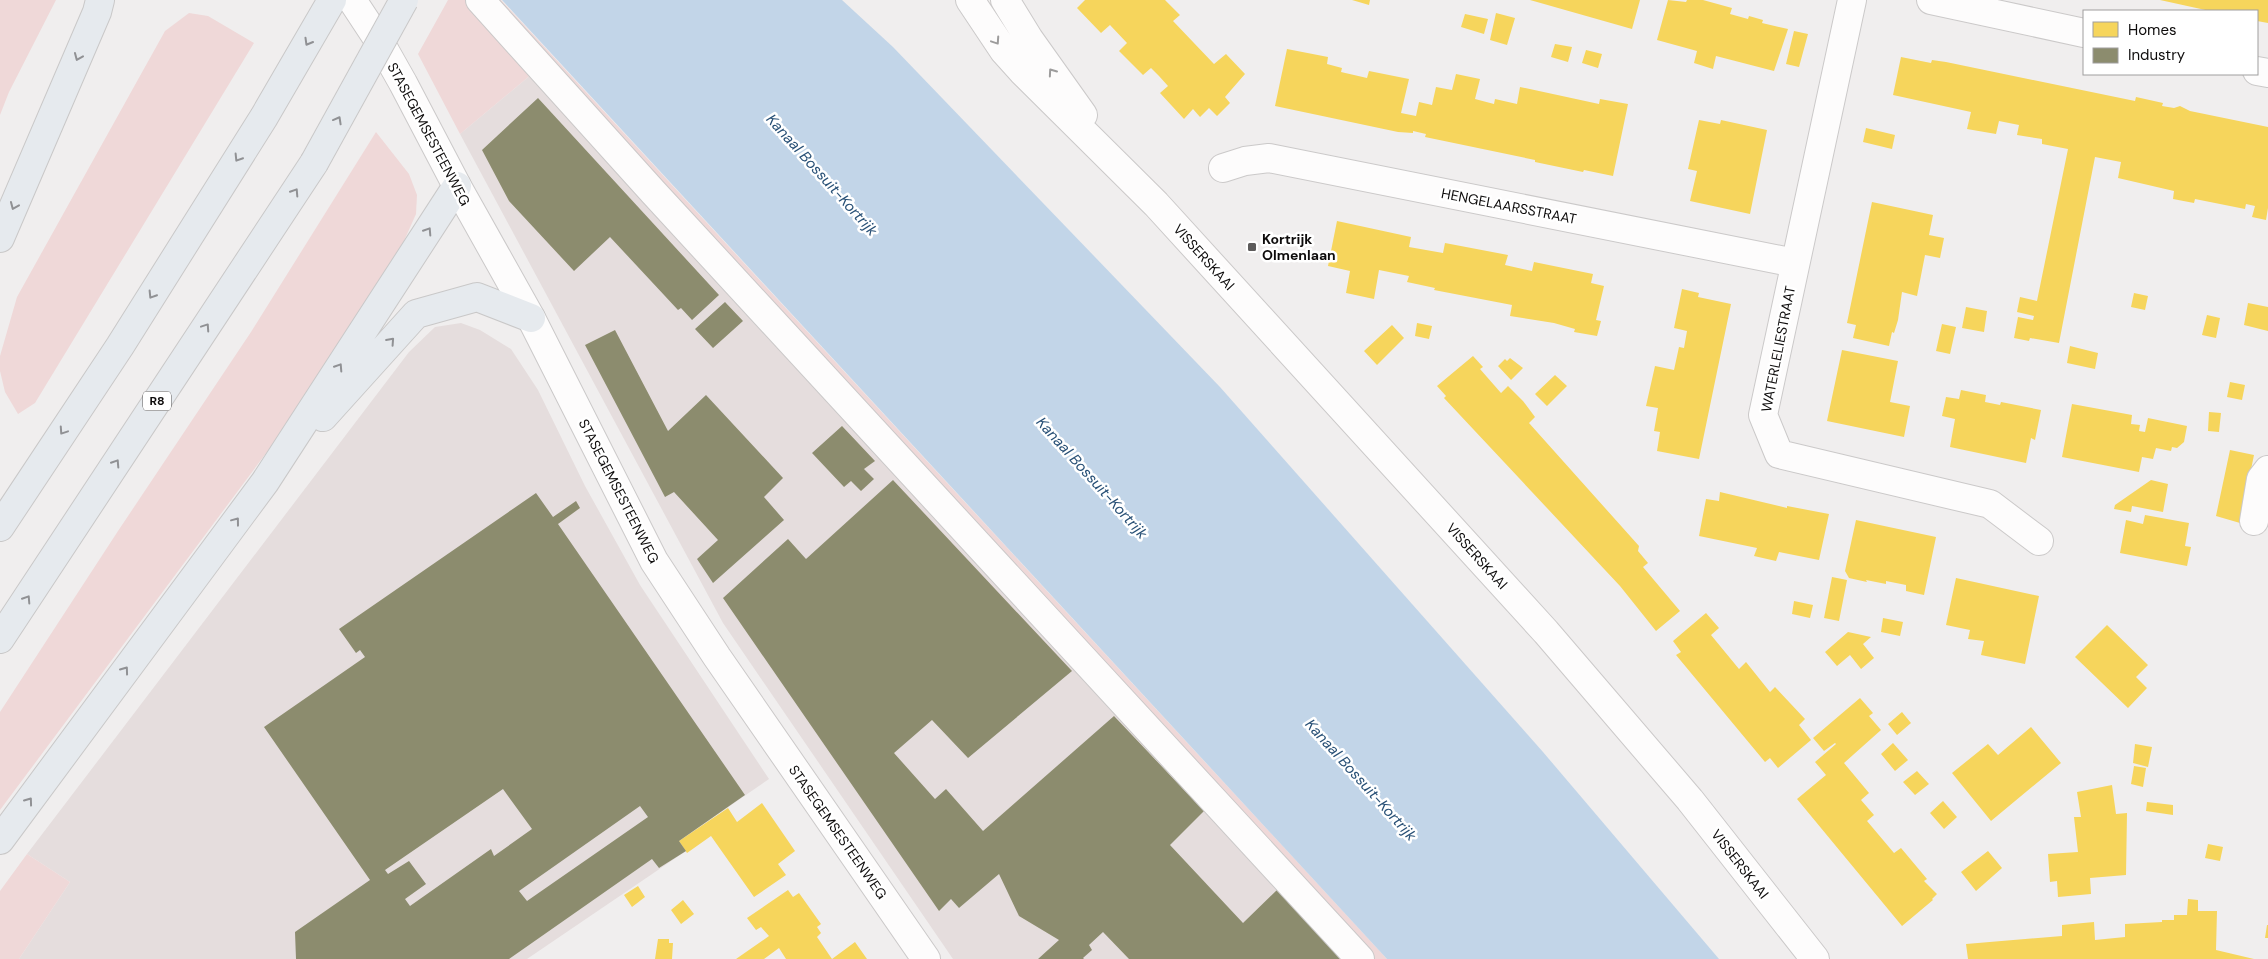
<svg xmlns="http://www.w3.org/2000/svg" width="2268" height="959" viewBox="0 0 2268 959" font-family="'DM Sans',sans-serif">
  <style>
    .built { fill: #e5dddd }
    .green { fill: #efd8d8 }
    .water { fill: #c2d5e8 }
    .homes { fill: #f6d55c }
    .industry { fill: #8c8c6e; fill-rule: evenodd }
    .lines { fill: none; stroke-linecap: round; stroke-linejoin: round }
    .minor-casing { stroke: #cbc9c9; stroke-width: 30 }
    .highway-casing { stroke: #c9c8c8; stroke-width: 30 }
    .minor { stroke: #fdfcfc; stroke-width: 28 }
    .highway { stroke: #e6eaee; stroke-width: 28 }
    .highway-bridge-casing { stroke: #c9c8c8; stroke-width: 30; stroke-linecap: butt }
    .highway-bridge { stroke: #e6eaee; stroke-width: 28 }
    .oneway { stroke: #9d9c9c }
    .oneway2 { stroke: #909194 }
    .poi-dot { fill: #5d5b5b; stroke: #fff; stroke-width: 2 }
    .labels { text-anchor: middle; dominant-baseline: central; stroke-width: 5; stroke-linejoin: round; paint-order: stroke }
    .shield { fill: #fff; stroke: #565555; stroke-width: 1 }
    .shield-label { font-size: 12px; font-weight: bold; fill: #0e0c0c }
    .street-label { font-size: 14px; fill: #0e0c0c; stroke: #fff }
    .poi-label { font-size: 14px; font-weight: bold; fill: #0e0c0c; stroke: #fff; text-anchor: start }
    .water-label { font-size: 15px; font-style: italic; fill: #285076; stroke: #fff }
  </style>
  <rect width="100%" height="100%" fill="#f0eeee"/>
  <!-- built -->
  <path class="built" d="M533 73 1348 959H953L723 623 460 134Z
    M461 323 480 330 511 349 538 390 585 486 640 585 769 779 679 841 686 851 527 959H19L70 882 27 854 409 352 435 327Z"/>
  <!-- green -->
  <path class="green" d="M0 0H56L9 92 0 115Z
    M448 0H501L1387 959H1370L533 73 460 134 418 54Z
    M189 13 208 16 254 43 35 403 18 414 5 392 0 371V356L17 297 165 31Z
    M376 132 409 174 417 195 416 214 404 241 343 350 0 810V712L118 531 251 332Z
    M27 854 70 882 19 959H0V891Z"/>
  <!-- water -->
  <path class="water" d="M502 0H842L893 47 1220 387 1543 752 1719 959H1387Z"/>
  <!-- homes -->
  <path class="homes" d="M1085 0H1165L1180 15 1173 21 1214 64 1226 54 1245 74 1225 97 1230 103 1217 116 1209 108 1200 117 1193 109 1184 119 1160 93 1168 86 1159 76 1151 68 1143 75 1119 51 1127 43 1110 25 1101 33 1077 8Z
    M1352 0H1370L1369 5Z
    M1530 0H1640L1632 29Z
    M1668 0 1686 2 1687 0H1703L1732 8 1730 14 1748 19 1749 16 1763 20 1762 23 1788 29 1774 71 1716 56 1713 69 1694 63 1697 51 1657 40Z
    M2160 0H2268V23L2257 21V11H2210Z
    M1496 13 1515 18 1507 45 1490 40Z
    M1465 14 1488 19 1484 34 1461 27Z
    M1794 31 1808 34 1799 67 1786 64Z
    M1555 44 1572 47 1568 62 1551 57Z
    M1287 49 1328 57 1327 64 1342 68 1341 72 1367 78 1369 71 1409 79 1401 113 1416 116 1419 102 1432 105 1436 87 1452 90 1456 74 1480 79 1475 99 1494 104 1495 99 1517 104 1520 87 1599 104 1600 99 1628 104 1613 176 1584 170 1583 172 1535 162V160L1425 137 1426 134 1413 131V133L1398 132 1275 106Z
    M1586 50 1602 54 1598 68 1582 63Z
    M1901 57 1931 63 1932 60 1946 62 2135 101 2136 97 2163 103 2162 106 2174 108 2180 106 2190 111 2268 127V208L2266 220 2252 217 2255 206 2246 204 2245 209 2195 199 2194 203 2173 199 2174 191 2118 178 2121 162 2095 157 2059 343 2030 338 2029 341 2014 338 2018 317 2033 320 2034 316 2017 312 2020 297 2037 301 2068 149 2042 144V139L2017 135 2019 125 1999 121 1996 134 1967 129 1971 112 1893 95Z
    M1699 120 1720 124 1721 120 1767 130 1750 214 1690 201 1697 171 1688 169Z
    M1866 128 1895 135 1892 149 1863 142Z
    M1872 202 1933 215 1929 235 1944 238 1940 258 1925 255 1917 296 1902 292 1898 320 1894 333 1892 332 1889 346 1853 338 1856 325 1847 323Z
    M1337 221 1411 237 1409 247 1443 253 1445 243 1508 255 1505 265 1532 271 1534 262 1593 274 1591 283 1604 286 1596 320 1601 321 1597 336 1574 332 1575 329 1554 323 1510 316 1512 305 1434 290 1435 288 1407 282 1409 276 1379 270 1374 299 1346 293 1350 271 1328 266Z
    M1682 289 1699 293 1698 297 1731 304 1699 459 1657 451 1660 432 1654 431 1658 408 1646 406 1655 366 1674 370 1679 347 1684 348 1687 331 1674 328Z
    M2134 293 2148 296 2145 310 2131 307Z
    M2248 303 2268 307V331L2244 325Z
    M1966 307 1987 311 1984 332 1962 328Z
    M2207 315 2220 318 2216 338 2202 335Z
    M1417 323 1432 326 1429 339 1415 336Z
    M1942 324 1956 327 1950 354 1936 351Z
    M1392 325 1404 338 1377 365 1364 351Z
    M2070 346 2098 353 2095 369 2067 363Z
    M1842 350 1898 361 1890 402 1910 406 1904 437 1827 421Z
    M1473 356 1483 367 1480 369 1501 393 1508 386 1523 401 1535 417 1529 423 1639 546 1638 551 1648 563 1643 567 1680 611 1656 631 1620 586 1444 398 1446 396 1437 386Z
    M1510 358 1523 368 1511 380 1498 366 1505 359 1507 361Z
    M1555 375 1567 386 1547 406 1535 394Z
    M2230 382 2245 385 2242 400 2227 397Z
    M1961 390 1986 395 1985 402 2000 405 2001 402 2041 410 2035 440 2031 438 2026 463 1950 447 1955 419 1942 416 1946 397 1959 399Z
    M2072 404 2132 415 2131 424 2140 425 2139 431 2145 432 2148 418 2187 426 2184 442 2177 448 2172 447 2171 451 2156 448 2153 459 2142 457 2139 472 2062 457Z
    M2209 412 2221 413 2219 432 2208 431Z
    M2230 450 2254 455 2240 523 2216 516Z
    M2151 480 2168 484 2163 512 2132 506 2131 512 2114 509 2115 505Z
    M1720 492 1787 508V506L1829 514 1819 560 1779 552 1776 561 1754 556 1757 548 1699 536 1706 499 1719 501Z
    M2145 515 2189 523 2185 546 2191 547 2187 566 2120 553 2126 520 2143 524Z
    M1856 520 1936 537 1924 595 1906 591V585L1886 581V584L1866 580 1867 582 1849 578 1845 571Z
    M1832 577 1847 580 1839 621 1824 618Z
    M1956 578 2039 596 2025 664 1981 655 1984 641 1968 639 1970 630 1946 625Z
    M1794 601 1813 605 1810 618 1792 614Z
    M1706 613 1719 628 1711 635 1739 669 1746 662 1770 692 1775 687 1805 719 1799 725 1811 740 1778 768 1770 758 1765 762 1676 655 1681 652 1673 641Z
    M1883 618 1903 622 1900 636 1881 632Z
    M2107 625 2148 665 2136 677 2147 688 2128 708 2075 657Z
    M1848 632 1871 637 1863 644 1874 658 1861 669 1850 655 1837 666 1825 652Z
    M1860 698 1873 713 1869 716 1881 730 1844 763 1869 793 1861 800 1874 815 1867 821 1894 853 1901 848 1927 879 1924 881 1937 894 1932 899 1933 900 1902 926 1797 799 1826 775 1815 762 1836 744 1835 743 1824 751 1813 738Z
    M1902 712 1911 723 1897 735 1888 724Z
    M2031 727 2061 763 1991 821 1952 773 1988 744 1998 755Z
    M1893 743 1908 760 1895 771 1881 754Z
    M2135 744 2152 747 2148 767 2133 763Z
    M2134 766 2146 768 2143 787 2131 784Z
    M1917 771 1929 784 1915 795 1903 782Z
    M2112 785 2116 814 2127 813 2126 875 2090 878 2091 894 2058 897 2057 881 2050 882 2048 854 2078 852 2074 817H2081L2077 792Z
    M1943 801 1957 817 1944 829 1930 813Z
    M2147 802 2173 805V815L2146 811Z
    M762 803 795 851 778 864 786 875 754 897 711 836 687 853 679 841 728 808 737 822Z
    M2208 844 2223 847 2220 861 2205 858Z
    M1988 851 2002 868 1976 891 1961 872Z
    M638 886 645 897 632 907 624 895Z
    M788 890 793 897 799 893 821 924 817 927 821 933 817 937 832 959H786L779 948 764 959H736L769 936 761 927 756 930 747 918Z
    M2188 899 2198 900V911H2217L2216 950 2254 959H1968L1966 944 2062 936V925L2094 922 2095 940 2125 937V924L2162 922V920H2174V915H2187Z
    M683 900 694 914 681 924 671 910Z
    M2267 925H2268V938H2265Z
    M658 939H669V943H673L672 959H655Z
    M855 942 867 959H832Z"/>
  <!-- industry -->
  <path class="industry" d="M538 98 719 295 692 320 681 308 678 310 610 237 574 271 509 201 482 150Z
    M725 302 743 321 713 348 695 329Z
    M615 330 668 431 706 395 783 478 764 497 784 520 713 583 697 559 718 540 674 492 665 497 585 345Z
    M842 426 875 461 864 469 874 479 861 491 851 481 844 487 812 453Z
    M893 480 1072 671 968 758 932 720 894 753 935 799 946 789 983 831 1114 716 1204 811 1170 845 1243 923 1277 890 1342 959H1129L1103 932 1089 945 1092 950 1083 958 1084 959H1038L1059 940 1019 916 999 874 959 908 951 899 939 911 723 598 788 539 806 559Z
    M536 493 553 517 576 501 580 508 558 524 745 795 679 841 686 851 659 868 652 859 509 959H296L295 932 370 880 264 727 365 657 360 650 356 653 339 629ZM503 789 532 829 494 856 491 849 410 906 405 899 426 884 409 861 388 874 385 870ZM640 806 648 817 527 901 519 891Z"/>
  <g class="lines">
    <defs>
      <path id="minor" d="M352 0 381 44 403 83 457 186 531 318 654 561 717 657 926 959
        M480 0 654 193 1360 959
        M970 0 1004 51 1022 71 1156 204 1546 632 1690 800 1815 959
        M1005 0 1029 39 1083 115
        M1852 0 1763 415 1779 454 1990 504 2039 541
        M1931 0 2084 33
        M2257 71 2268 73
        M1223 168 1245 161 1269 158 1795 263
        M2254 521 2261 479 2268 470"/>
      <path id="highway" d="M0 238 97 12 100 0
        M323 417 416 314 477 297 531 318
        M0 527 120 346 264 117 332 0
        M0 639 314 163
        M0 840 265 482 457 186"/>
    </defs>
    <!-- minor casing -->
    <use href="#minor" class="minor-casing"/>
    <!-- highway casing -->
    <use href="#highway" class="highway-casing"/>
    <!-- minor -->
    <use href="#minor" class="minor"/>
    <!-- highway -->
    <use href="#highway" class="highway"/>
    <defs>
      <path id="highway-bridge" d="M314 163 404 0"/>
    </defs>
    <!-- highway-bridge casing -->
    <use href="#highway-bridge" class="highway-bridge-casing"/>
    <!-- highway-bridge -->
    <use href="#highway-bridge" class="highway-bridge"/>
  </g>
  <!-- one-way arrows -->
  <defs><path id="oneway-chevron" d="M-2-3.5L2.5 0L-2 3.5" fill="none" stroke-width="1.6" stroke-linecap="round" stroke-linejoin="round" transform="scale(1.25)"/></defs>
  <g class="oneway">
    <use href="#oneway-chevron" transform="translate(996 41) rotate(56)"/>
    <use href="#oneway-chevron" transform="translate(1052 72) rotate(-125)"/>
  </g>
  <g class="oneway2">
    <use href="#oneway-chevron" transform="translate(308 42) rotate(120)"/>
    <use href="#oneway-chevron" transform="translate(78 57) rotate(113)"/>
    <use href="#oneway-chevron" transform="translate(338 120) rotate(-61)"/>
    <use href="#oneway-chevron" transform="translate(238 158) rotate(122)"/>
    <use href="#oneway-chevron" transform="translate(295 192) rotate(-57)"/>
    <use href="#oneway-chevron" transform="translate(14 206) rotate(113)"/>
    <use href="#oneway-chevron" transform="translate(428 231) rotate(-57)"/>
    <use href="#oneway-chevron" transform="translate(152 295) rotate(122)"/>
    <use href="#oneway-chevron" transform="translate(206 327) rotate(-56)"/>
    <use href="#oneway-chevron" transform="translate(391 341) rotate(-48)"/>
    <use href="#oneway-chevron" transform="translate(339 367) rotate(-57)"/>
    <use href="#oneway-chevron" transform="translate(63 431) rotate(124)"/>
    <use href="#oneway-chevron" transform="translate(116 463) rotate(-57)"/>
    <use href="#oneway-chevron" transform="translate(236 521) rotate(-53)"/>
    <use href="#oneway-chevron" transform="translate(27 599) rotate(-57)"/>
    <use href="#oneway-chevron" transform="translate(125 670) rotate(-54)"/>
    <use href="#oneway-chevron" transform="translate(29 801) rotate(-54)"/>
  </g>
  <!-- markers -->
  <rect class="poi-dot" x="1247" y="242" width="10" height="10" rx="2.5"/>
  <g class="labels">
    <!-- shield labels -->
    <rect class="shield" x="143" y="391.5" width="28" height="19" rx="4"/>
    <g class="shield-label">
      <text x="157" y="401">R8</text>
    </g>
    <!-- street labels -->
    <g class="street-label">
      <text transform="translate(429 134) rotate(62)">STASEGEMSESTEENWEG</text>
      <text transform="translate(1509 206) rotate(11)">HENGELAARSSTRAAT</text>
      <text transform="translate(1204 257) rotate(48)">VISSERSKAAI</text>
      <text transform="translate(1778 349) rotate(-79)">WATERLELIESTRAAT</text>
      <text transform="translate(619 491) rotate(63)">STASEGEMSESTEENWEG</text>
      <text transform="translate(1477 556) rotate(48)">VISSERSKAAI</text>
      <text transform="translate(838 832) rotate(55)">STASEGEMSESTEENWEG</text>
      <text transform="translate(1740 864) rotate(52)">VISSERSKAAI</text>
    </g>
    <!-- poi labels -->
    <g class="poi-label">
      <text x="1262" y="239">Kortrijk<tspan x="1262" dy="16">Olmenlaan</tspan></text>
    </g>
    <!-- water labels -->
    <g class="water-label">
      <text transform="translate(822 175) rotate(48)">Kanaal Bossuit-Kortrijk</text>
      <text transform="translate(1092 478) rotate(48)">Kanaal Bossuit-Kortrijk</text>
      <text transform="translate(1361 780) rotate(48)">Kanaal Bossuit-Kortrijk</text>
    </g>
  </g>
  <!-- legend -->
  <rect x="2083" y="10" width="175" height="65" fill="#ffffff" stroke="#9f9e9e"/>
  <rect x="2093" y="22" width="25" height="15" fill="#f6d55c" stroke="#9f9e9e"/>
  <text x="2128" y="35" font-size="15" fill="#0e0c0c">Homes</text>
  <rect x="2093" y="48" width="25" height="15" fill="#8c8c6e" stroke="#9f9e9e"/>
  <text x="2128" y="60" font-size="15" fill="#0e0c0c">Industry</text>
</svg>
